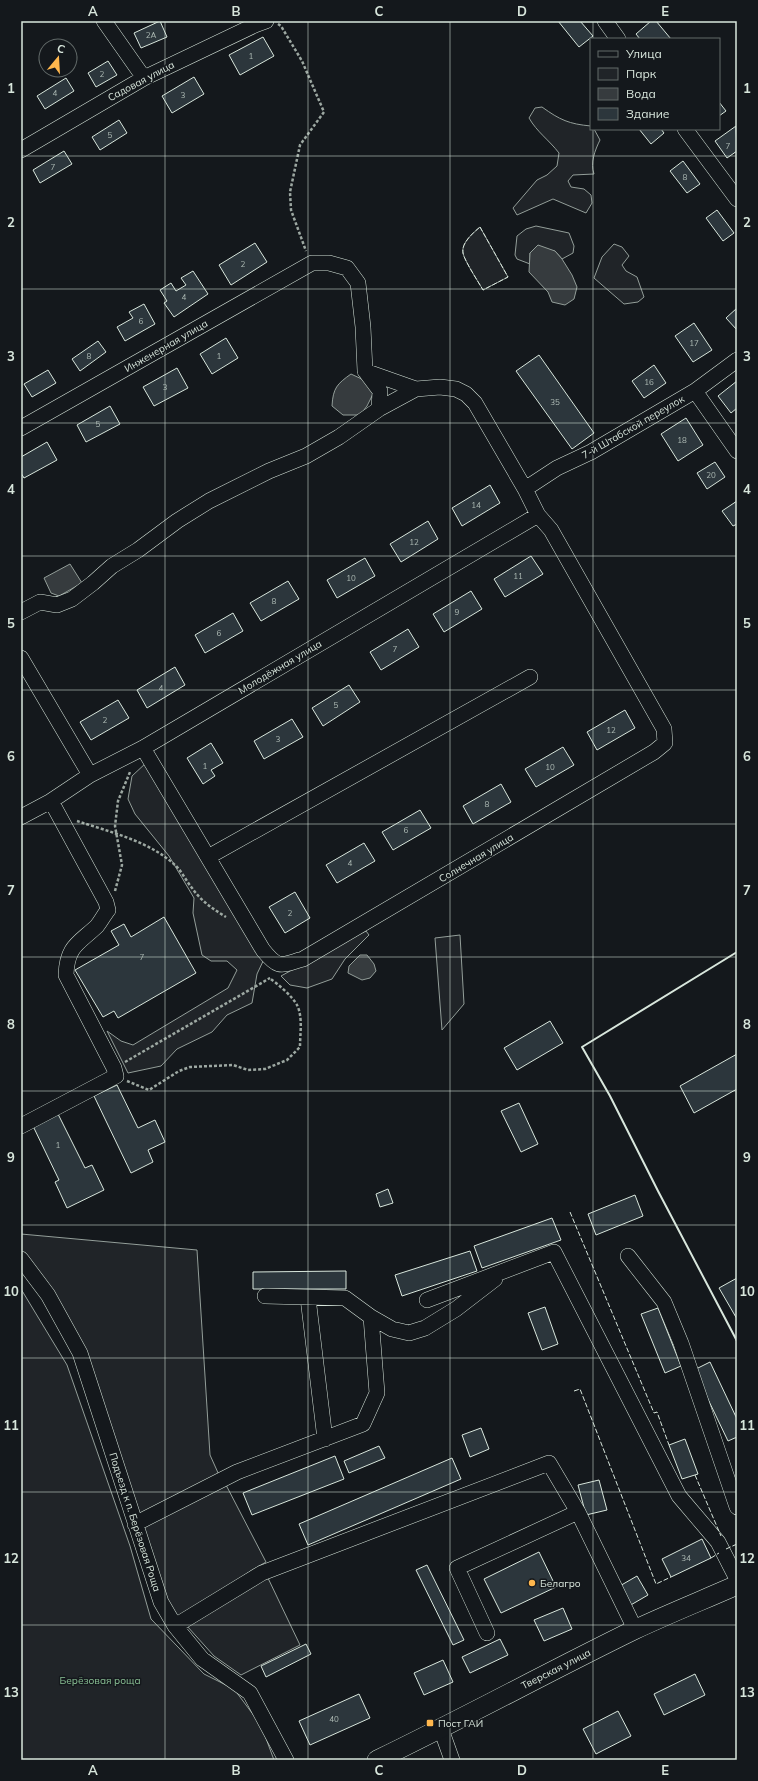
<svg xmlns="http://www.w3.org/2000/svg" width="758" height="1781" viewBox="0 0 758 1781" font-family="Mulish,sans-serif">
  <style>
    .green { fill: #202428; stroke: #939e99 }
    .water { fill: #363b3e; stroke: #939e99 }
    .building { fill: #2c363c; stroke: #d8e6dc }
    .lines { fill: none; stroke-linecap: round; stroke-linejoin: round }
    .minor-casing { stroke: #d8e6dc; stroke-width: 16 }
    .major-casing { stroke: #d8e6dc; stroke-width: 20 }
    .path { stroke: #9da8a2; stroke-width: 2.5; stroke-dasharray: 3 2; stroke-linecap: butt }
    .minor { stroke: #14181c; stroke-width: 15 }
    .major { stroke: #14181c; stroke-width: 19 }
    .fence { stroke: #d8e6dc; stroke-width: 1; stroke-dasharray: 5 2; stroke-linecap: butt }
    .wall { stroke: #d8e6dc; stroke-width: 2 }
    .grid { fill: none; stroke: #d8e6dc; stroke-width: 1; stroke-opacity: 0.55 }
    .poi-dot { fill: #ffb74d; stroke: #14181c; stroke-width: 1.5 }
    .labels { text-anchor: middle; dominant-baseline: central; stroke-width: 3; stroke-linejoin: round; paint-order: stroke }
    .number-label { font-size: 8px; fill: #adbab4 }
    .street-label { font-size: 10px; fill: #d8e6dc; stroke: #14181c }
    .poi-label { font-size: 10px; fill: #d8e6dc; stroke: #14181c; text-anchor: start }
    .park-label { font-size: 10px; fill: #8ac095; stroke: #14181c }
    .neatline { fill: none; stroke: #d8e6dc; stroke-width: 1.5 }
    .grid-label { font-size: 13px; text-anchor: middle; font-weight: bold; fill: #d8e6dc }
  </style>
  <rect width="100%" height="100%" fill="#14181c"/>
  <!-- green -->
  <path class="green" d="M542 107C560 120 569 124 591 126V129H594L600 140C595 150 590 163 594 174L573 175 568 181 571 187 584 189 591 195 592 203 586 213 553 199 517 215 513 208 537 180 547 175 557 166 559 153C549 140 537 132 529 118L535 108Z
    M536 226 569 233 574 246 573 253 562 259 555 251 530 253V264L517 259 515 255 517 236 526 229Z
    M480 227 508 277 483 290C479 283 464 260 463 253 461 243 473 233 480 227Z
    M614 244 622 247 629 256 622 265 626 271 637 277 644 297 638 302 624 304 594 278 602 257Z
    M147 762 265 957 257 974 252 1003 227 1015 212 1032 177 1049 161 1066 128 1073 107 1031 121 1041 133 1045 228 988 237 970 227 961H211L202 955 193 913 194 898 169 856 135 814 128 799 132 776Z
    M366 931 369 935 345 959 332 979 307 988 290 985 281 976 343 942Z
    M460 935 464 1004 442 1030 435 938Z
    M21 1234 197 1250 210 1455 219 1475 138 1518 84 1351 21 1253Z
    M21 1289 67 1365 130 1546 151 1619 204 1674 234 1689 261 1725 274 1760H21Z
    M225 1483 266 1562 252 1570 176 1623 141 1525Z
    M267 1576 300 1645 241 1675 214 1656 187 1626Z"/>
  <!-- water -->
  <path class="water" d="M538 245 555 251 562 259 572 275 577 287 574 299 565 305 552 302 548 292 529 272 530 253Z
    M351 374 366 381 373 394 367 406 360 415H343L332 406C333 388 337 384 351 374Z
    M70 564 82 583 59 596 51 593 44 578Z
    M360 955H367L374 964 376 971 370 978 362 980 348 973 349 966Z"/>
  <!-- building -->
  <path class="building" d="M160 21 167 37 141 48 134 33Z
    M558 21H580L593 36 579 47Z
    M651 21H656L671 39H640L636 34Z
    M263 37 274 56 240 75 229 55Z
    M108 61 117 75 96 87 88 73Z
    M194 77 204 94 172 113 162 96Z
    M66 78 74 91 45 109 37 96Z
    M719 102 726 111 719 116Z
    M119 120 127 133 100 150 92 137Z
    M736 126 737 151 727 158 715 141Z
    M639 129H661L664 133 651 144Z
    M64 151 72 164 40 183 33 170Z
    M683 161 700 184 687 193 670 171Z
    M717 210 734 233 723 241 706 218Z
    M255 243 267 262 231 285 219 265Z
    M193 271 208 294 174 317 164 303 167 301 160 290 171 283 176 291 186 285 181 278Z
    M144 304 155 324 125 341 117 327 133 318 129 312Z
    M737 308V330L726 318Z
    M694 323 712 350 693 362 675 336Z
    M226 338 238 358 212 374 200 354Z
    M98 341 106 352 80 371 72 359Z
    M539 355 594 433 572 449 516 371Z
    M654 365 666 383 644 398 632 381Z
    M177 368 188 388 154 406 143 387Z
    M48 370 56 383 32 397 24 384Z
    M737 381V408L731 413 718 396Z
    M110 406 120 424 86 442 77 425Z
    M686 418 703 445 678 461 661 434Z
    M47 442 57 460 24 478 21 473V457Z
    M715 462 725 477 707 489 697 473Z
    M490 485 500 503 462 526 452 508Z
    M737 501V524L733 526 722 511Z
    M428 521 438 539 401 562 390 544Z
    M531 556 543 574 505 597 494 579Z
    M365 558 375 576 337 598 327 580Z
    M288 581 299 599 261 621 250 603Z
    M471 591 482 609 444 632 433 614Z
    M233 613 243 631 205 653 195 635Z
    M408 629 419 647 381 670 370 652Z
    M175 667 185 685 147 708 137 690Z
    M349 685 360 702 323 726 312 708Z
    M118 700 129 718 91 740 80 722Z
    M625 710 635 728 597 750 587 732Z
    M292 719 303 737 264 759 254 741Z
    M211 743 223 763 211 770 215 776 203 784 187 758Z
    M563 747 574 765 536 787 525 769Z
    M501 784 511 802 473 824 463 806Z
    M420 810 431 828 393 850 382 832Z
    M364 843 375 861 337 883 326 865Z
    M295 892 310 918 285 933 269 907Z
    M164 917 196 973 118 1018 114 1011 103 1017 75 970 119 945 111 931 124 924 131 937Z
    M550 1021 563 1043 517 1070 504 1048Z
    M737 1054V1089L694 1113 680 1086Z
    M117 1085 138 1128 155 1120 165 1142 148 1150 153 1162 131 1173 94 1096Z
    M519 1103 538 1144 521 1152 501 1111Z
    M58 1114 85 1168 92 1165 104 1190 67 1208 55 1182 59 1180 33 1126Z
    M388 1189 393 1203 380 1207 376 1194Z
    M635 1195 643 1216 596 1235 588 1214Z
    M552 1218 561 1240 482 1268 474 1246Z
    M470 1251 477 1271 402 1296 395 1275Z
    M346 1271V1289H253V1272Z
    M737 1278V1319L719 1288Z
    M545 1307 558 1344 542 1350 528 1313Z
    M658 1308 681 1366 665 1373 641 1314Z
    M710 1362 737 1419V1437L728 1441 694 1370Z
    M481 1428 489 1449 470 1457 462 1435Z
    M685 1439 698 1474 682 1479 669 1445Z
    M379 1446 385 1458 349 1473 344 1461Z
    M335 1456 344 1479 252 1515 243 1493Z
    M452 1458 461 1479 308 1545 299 1524Z
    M599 1480 607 1510 586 1515 578 1485Z
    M702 1539 711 1558 671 1577 662 1559Z
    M539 1552 556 1587 501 1613 484 1579Z
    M427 1565 464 1640 453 1645 416 1570Z
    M637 1576 648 1595 629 1606 618 1587Z
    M563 1608 572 1629 544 1641 534 1620Z
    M500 1639 508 1655 470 1673 462 1657Z
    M306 1644 311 1654 266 1677 261 1666Z
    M443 1660 453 1682 424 1695 414 1673Z
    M695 1674 705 1695 664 1715 654 1694Z
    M359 1694 370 1718 310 1745 299 1721Z
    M618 1711 631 1736 596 1754 583 1729Z"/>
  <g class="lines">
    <defs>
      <path id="minor" d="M104 21 144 78
        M605 21 618 39
        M685 129 737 199
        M21 150 144 78 255 25 266 21
        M695 391 737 451
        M379 409 416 389
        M21 428 312 263H329L347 268 358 283 363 327 365 371 416 389 440 387 456 389 466 394 475 403 525 489 538 515 551 530 664 729 665 743 654 752 303 959C281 965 279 970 263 950L143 748
        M525 489 557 468 591 452 695 391 737 360
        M21 612 40 602 57 605 72 599 93 583 112 566 138 550 177 521 209 501 269 471 306 456 339 437 379 409 380 391 365 371
        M21 658 90 775
        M21 817 51 801 90 775 143 748 538 515
        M208 857 530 677
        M21 1126 116 1076 114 1068 66 975C67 946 78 944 97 926 101 921 104 915 108 910L106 902 51 801
        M628 1256 664 1302 681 1343 737 1507
        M21 1259 48 1295 80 1353 161 1602 175 1626 202 1659 250 1693 286 1760
        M265 1296 345 1298 371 1317 392 1329 409 1333 425 1328 456 1309 495 1279
        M308 1298 325 1439
        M427 1300 554 1252 679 1496 718 1542 737 1579
        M135 1524 237 1472 363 1424 377 1393 371 1317
        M175 1626 262 1573 549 1463 578 1512 635 1629
        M487 1633 457 1568 578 1512
        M441 1729 452 1760"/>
      <path id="major" d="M377 1760C464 1718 548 1672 634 1630 668 1614 703 1600 737 1585"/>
    </defs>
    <!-- minor casing -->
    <use href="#minor" class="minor-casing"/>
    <!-- major casing -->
    <use href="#major" class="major-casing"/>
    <!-- path -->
    <path class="path" d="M278 24 281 26 302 61 324 112 300 145 290 192 291 210 306 251
      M77 821C110 832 153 842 178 868 183 874 187 882 192 888 201 901 213 909 226 917
      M115 891 122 865 115 826 118 801 130 772
      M125 1062 270 978
      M127 1081 149 1090 179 1071 190 1067 233 1065 248 1070 265 1069 287 1060 300 1047C300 1034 303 1017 297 1005 293 997 277 983 269 978"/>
    <!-- minor -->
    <use href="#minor" class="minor"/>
    <!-- major -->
    <use href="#major" class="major"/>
    <!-- fence -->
    <path class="fence" d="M480 227 508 277 483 290C479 283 464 260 463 253 461 243 473 233 480 227Z
      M570 1212 654 1413 657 1412 669 1445
      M574 1391 580 1389 656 1584 671 1577
      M695 1475 721 1536
      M726 1549 737 1544
      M711 1558 719 1553"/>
    <!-- wall -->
    <path class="wall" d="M737 952 582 1047 610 1096 658 1191 737 1341"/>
  </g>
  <!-- grid -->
  <path class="grid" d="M165 21V1760M308 21V1760M450 21V1760M593 21V39M593 129V1760M21 156H737M21 289H737M21 423H737M21 556H737M21 690H737M21 824H737M21 957H737M21 1091H737M21 1225H737M21 1358H737M21 1492H737M21 1625H737"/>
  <!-- markers -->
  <g class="poi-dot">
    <circle cx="532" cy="1583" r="4"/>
    <rect x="426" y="1719" width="8" height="8" rx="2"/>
  </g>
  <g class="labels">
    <!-- number labels -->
    <g class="number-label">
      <text x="151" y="35">2А</text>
      <text x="251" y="56">1</text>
      <text x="102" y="74">2</text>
      <text x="55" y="93">4</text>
      <text x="183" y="95">3</text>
      <text x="110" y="135">5</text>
      <text x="728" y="146">7</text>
      <text x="53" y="167">7</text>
      <text x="685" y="177">8</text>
      <text x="243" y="264">2</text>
      <text x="184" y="297">4</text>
      <text x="141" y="321">6</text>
      <text x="694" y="343">17</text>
      <text x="89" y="356">8</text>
      <text x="219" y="356">1</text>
      <text x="649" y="382">16</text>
      <text x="165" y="387">3</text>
      <text x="555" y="402">35</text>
      <text x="98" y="424">5</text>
      <text x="682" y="440">18</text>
      <text x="711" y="475">20</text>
      <text x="476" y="505">14</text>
      <text x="414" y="542">12</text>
      <text x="518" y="576">11</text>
      <text x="351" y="578">10</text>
      <text x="274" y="601">8</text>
      <text x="457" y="612">9</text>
      <text x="219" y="633">6</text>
      <text x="395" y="649">7</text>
      <text x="161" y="688">4</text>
      <text x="336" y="705">5</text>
      <text x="105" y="720">2</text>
      <text x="611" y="730">12</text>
      <text x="278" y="739">3</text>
      <text x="205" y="766">1</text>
      <text x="550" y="767">10</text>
      <text x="487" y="804">8</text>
      <text x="406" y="830">6</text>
      <text x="350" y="863">4</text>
      <text x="290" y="913">2</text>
      <text x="142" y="957">7</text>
      <text x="58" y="1145">1</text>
      <text x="686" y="1558">34</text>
      <text x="334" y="1719">40</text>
    </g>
    <!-- street labels -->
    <g class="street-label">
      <text transform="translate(141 81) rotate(-28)">Садовая улица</text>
      <text transform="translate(166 346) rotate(-30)">Инженерная улица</text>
      <text transform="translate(633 427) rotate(-30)">7-й Штабской переулок</text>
      <text transform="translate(280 667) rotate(-31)">Молодёжная улица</text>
      <text transform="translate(476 858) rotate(-31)">Солнечная улица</text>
      <text transform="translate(135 1522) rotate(72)">Подъезд к п. Берёзовая Роща</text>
      <text transform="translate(556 1669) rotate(-27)">Тверская улица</text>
    </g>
    <!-- poi labels -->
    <g class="poi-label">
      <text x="540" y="1583">Белагро</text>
      <text x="438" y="1723">Пост ГАИ</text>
    </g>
    <!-- park labels -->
    <g class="park-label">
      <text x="100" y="1680">Берёзовая роща</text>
    </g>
  </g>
  <!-- border -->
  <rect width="758" height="1781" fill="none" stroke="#14181c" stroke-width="44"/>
  <!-- legend -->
  <rect x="590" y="38" width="130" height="92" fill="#14181c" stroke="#626a69"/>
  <rect x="598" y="51" width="20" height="6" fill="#14181c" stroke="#626a69"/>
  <text x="626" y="58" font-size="12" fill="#d8e6dc">Улица</text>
  <rect x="598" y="68" width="20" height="12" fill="#202428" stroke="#626a69"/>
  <text x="626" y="78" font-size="12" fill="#d8e6dc">Парк</text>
  <rect x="598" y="88" width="20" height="12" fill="#363b3e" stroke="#626a69"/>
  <text x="626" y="98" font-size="12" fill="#d8e6dc">Вода</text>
  <rect x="598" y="108" width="20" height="12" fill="#2c363c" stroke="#626a69"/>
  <text x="626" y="118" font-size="12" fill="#d8e6dc">Здание</text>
  <!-- north arrow -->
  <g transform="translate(58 58) rotate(18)"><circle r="19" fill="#14181c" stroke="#626a69"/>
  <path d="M0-3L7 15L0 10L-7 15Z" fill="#ffb74d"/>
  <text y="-6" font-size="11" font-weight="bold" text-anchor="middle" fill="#d8e6dc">С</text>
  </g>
  <rect x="22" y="22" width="714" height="1737" class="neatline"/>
  <g class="grid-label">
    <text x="93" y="16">A</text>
    <text x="236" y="16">B</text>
    <text x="379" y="16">C</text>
    <text x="522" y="16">D</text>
    <text x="665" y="16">E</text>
    <text x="11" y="93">1</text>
    <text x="747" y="93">1</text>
    <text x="11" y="227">2</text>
    <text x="747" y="227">2</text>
    <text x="11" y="361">3</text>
    <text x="747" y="361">3</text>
    <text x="11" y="494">4</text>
    <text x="747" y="494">4</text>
    <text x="11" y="628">5</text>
    <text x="747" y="628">5</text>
    <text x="11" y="761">6</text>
    <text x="747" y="761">6</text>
    <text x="11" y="895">7</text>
    <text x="747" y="895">7</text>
    <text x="11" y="1029">8</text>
    <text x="747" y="1029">8</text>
    <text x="11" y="1162">9</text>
    <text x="747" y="1162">9</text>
    <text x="11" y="1296">10</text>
    <text x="747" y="1296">10</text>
    <text x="11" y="1430">11</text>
    <text x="747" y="1430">11</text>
    <text x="11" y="1563">12</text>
    <text x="747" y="1563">12</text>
    <text x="11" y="1697">13</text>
    <text x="747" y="1697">13</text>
    <text x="93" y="1775">A</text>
    <text x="236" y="1775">B</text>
    <text x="379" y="1775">C</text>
    <text x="522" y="1775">D</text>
    <text x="665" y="1775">E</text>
  </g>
</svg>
